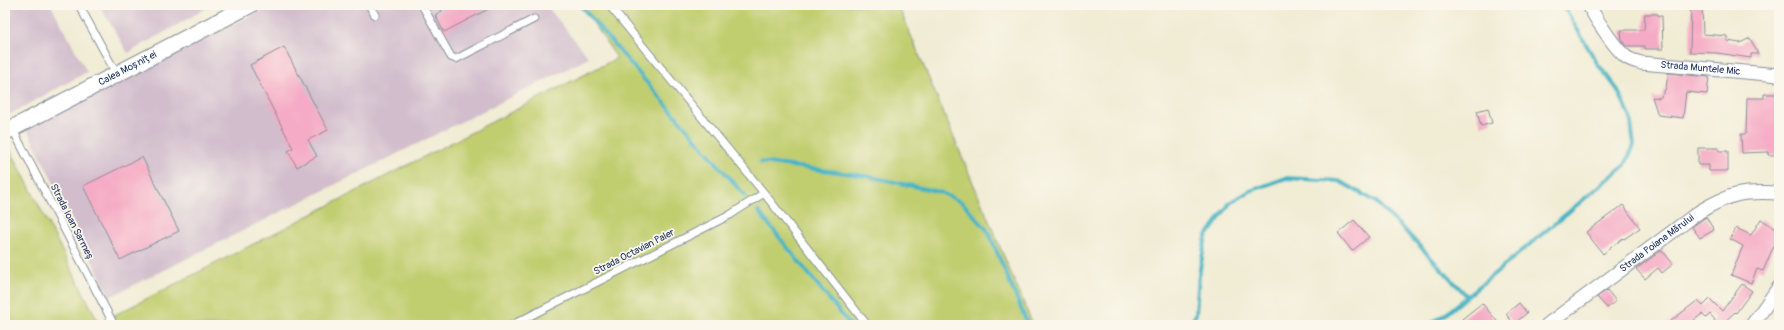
<svg xmlns="http://www.w3.org/2000/svg" width="1784" height="330" viewBox="0 0 1784 330" font-family="Pangolin,sans-serif">
  <style>
    .industrial { fill: #d1bdcc }
    .green { fill: #c1ce6f; stroke: #6e7e66 }
    .lines { fill: none; stroke-linecap: round; stroke-linejoin: round }
    .stream { stroke: #47b4c4; stroke-width: 4 }
    .building { fill: #f5abc5 }
    .service-casing { stroke: #868e99; stroke-width: 9 }
    .minor-casing { stroke: #868e99; stroke-width: 15 }
    .tertiary-casing { stroke: #868e99; stroke-width: 18 }
    .service { stroke: #fff; stroke-width: 7 }
    .minor { stroke: #fff; stroke-width: 13 }
    .tertiary { stroke: #fff; stroke-width: 16 }
    .labels { text-anchor: middle; dominant-baseline: central; stroke-width: 3.5; stroke-linejoin: round; paint-order: stroke }
    .street-label { font-size: 10px; fill: #1b2f5e; stroke: #fbf7ec }
  </style>
  <rect width="100%" height="100%" fill="#fbf7ec"/>
  <filter id="ink" filterUnits="userSpaceOnUse"><feTurbulence type="fractalNoise" baseFrequency=".025" numOctaves="2"/><feDisplacementMap in="SourceGraphic" scale="8" xChannelSelector="R" yChannelSelector="G"/><feConvolveMatrix kernelMatrix="1 2 1 2 8 2 1 2 1" color-interpolation-filters="sRGB"/></filter>
  <filter id="wash" filterUnits="userSpaceOnUse"><feTurbulence type="fractalNoise" baseFrequency=".012" numOctaves="4" result="noise"/><feDisplacementMap in="SourceGraphic" scale="16" xChannelSelector="R" yChannelSelector="G"/><feGaussianBlur stdDeviation="0.9" result="paint"/><feColorMatrix in="noise" values="0 0 0 0 0 0 0 0 0 0 0 0 0 0 0 0 0 1.4 0 .05"/><feComposite in="paint" operator="in"/></filter>
  <g filter="url(#wash)">
    <rect width="100%" height="100%" fill="#f1ecd4"/>
    <!-- industrial -->
    <path class="industrial" d="M5 5H51L87 72 5 117Z
      M99 5H212L128 53Z
      M272 5H546L589 58 110 297 27 129Z"/>
    <!-- green -->
    <path class="green" d="M581 5H898L1033 325H5V139L99 323 617 58Z"/>
    <g class="lines">
      <!-- stream -->
      <path class="stream" d="M580 5 745 196
        M761 162 867 176 940 192 963 203 988 231 1028 325
        M758 211 850 325
        M1190 325 1196 314 1199 274 1206 237 1230 203 1250 191 1286 178 1339 181 1375 201 1414 240 1467 296
        M1428 325 1446 314 1625 165 1634 145 1630 116 1617 89 1597 63 1563 5"/>
    </g>
    <g id="blocks">
      <!-- building -->
      <path class="building" d="M438 5H496L444 32 435 15 442 11Z
        M1691 5H1702L1703 34 1727 36V41L1740 43 1750 38 1758 54H1751V58L1717 53 1690 52Z
        M1645 14H1658V16H1662L1663 49H1645V46H1626L1622 41 1621 30H1644Z
        M284 47 328 130 308 140 317 156 297 167 288 151 293 148 250 65Z
        M1668 73 1709 77 1707 94 1686 92 1683 118 1658 115 1652 97 1660 98 1666 88Z
        M1764 94H1779V155H1768V152L1742 153 1741 134H1746L1747 98H1764Z
        M1488 108 1492 123 1481 126 1477 111Z
        M1698 148H1719V151H1728V171H1709V165H1698Z
        M142 157 179 231 120 260 83 186Z
        M1623 205 1640 228 1624 239 1623 238 1603 254 1586 232Z
        M1706 217 1714 230 1700 238 1692 227Z
        M1761 219 1779 231V240L1772 250 1763 271 1757 269 1751 283 1731 275 1743 246 1730 239 1736 228 1751 235Z
        M1354 220 1369 237 1352 251 1338 233Z
        M1662 250 1673 264 1662 273 1658 268 1645 279 1636 269Z
        M1742 284 1752 291 1736 313 1735 312 1721 325H1712L1715 320 1710 314 1706 318 1702 314 1688 325H1666L1698 300 1703 306 1710 299 1722 311Z
        M1607 290 1616 301 1607 308 1597 297Z
        M1482 303 1500 325H1467L1462 319Z
        M1519 303 1527 313 1514 324 1506 314Z"/>
    </g>
  </g>
  <g filter="url(#ink)">
    <use href="#blocks" fill-opacity="0" stroke="#868e99" stroke-width="1"/>
    <g class="lines">
      <defs>
        <path id="service" d="M79 5 116 73
          M369 5 375 15
          M422 5 451 57 456 59 534 19
          M609 5 764 193 867 325
          M12 128 114 325
          M512 325 730 215 764 193"/>
        <g id="minor">
          <path id="s1" d="M1589 5C1593 15 1615 48 1624 55 1628 60 1635 61 1641 63L1779 75"/>
          <path id="s2" d="M1547 325 1699 212C1730 193 1743 191 1779 193"/>
          <path d="M1752 325 1779 287"/>
        </g>
        <g id="tertiary">
          <path id="s3" d="M5 132 250 5"/>
        </g>
      </defs>
      <!-- service casing -->
      <use href="#service" class="service-casing"/>
      <!-- minor casing -->
      <use href="#minor" class="minor-casing"/>
      <!-- tertiary casing -->
      <use href="#tertiary" class="tertiary-casing"/>
      <!-- service -->
      <use href="#service" class="service"/>
      <!-- minor -->
      <use href="#minor" class="minor"/>
      <!-- tertiary -->
      <use href="#tertiary" class="tertiary"/>
    </g>
  </g>
  <g class="labels">
    <!-- street labels -->
    <g class="street-label">
      <text stroke="none"><textPath href="#s3" startOffset="138">Calea Moșniței</textPath></text>
      <text stroke="none"><textPath href="#s1" startOffset="140">Strada Muntele Mic</textPath></text>
      <text transform="translate(72 222) rotate(63)">Strada Ioan Sarmeș</text>
      <text stroke="none"><textPath href="#s2" startOffset="137">Strada Poiana Mărului</textPath></text>
      <text transform="translate(634 252) rotate(-27)">Strada Octavian Paler</text>
    </g>
  </g>
  <!-- margin -->
  <rect width="1784" height="330" fill="none" stroke="#fbf7ec" stroke-width="20"/>
</svg>
